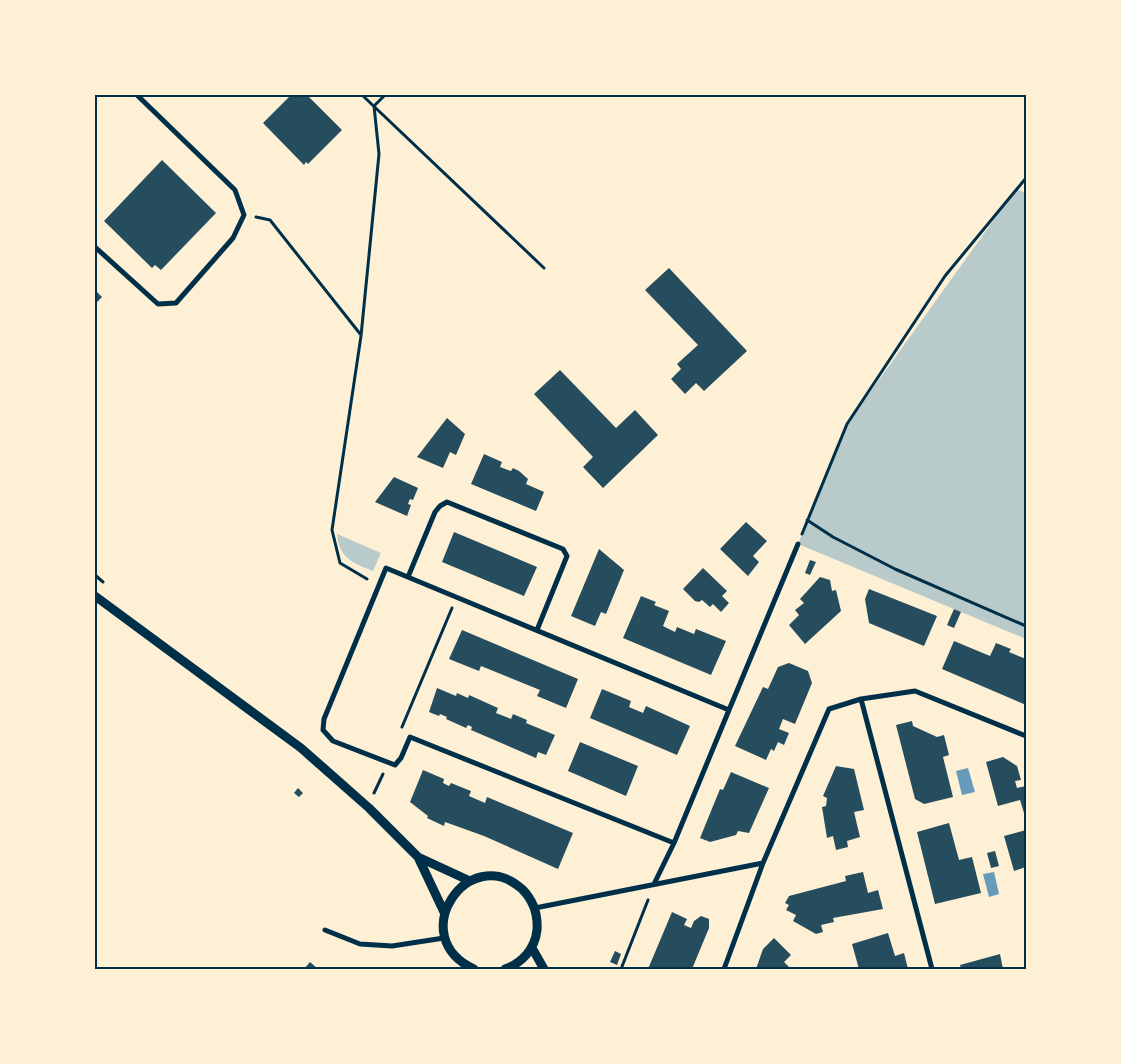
<svg xmlns="http://www.w3.org/2000/svg" width="1121" height="1064" viewBox="0 0 1121 1064" font-family="'IBM Plex Sans',sans-serif">
  <style>
    .green { fill: #b9caca }
    .water { fill: #669bbc }
    .building { fill: #264d5e }
    .lines { fill: none; stroke-linecap: round; stroke-linejoin: round }
    .path { stroke: #003049; stroke-width: 3 }
    .minor { stroke: #003049; stroke-width: 5 }
    .tertiary { stroke: #003049; stroke-width: 9 }
    .neatline { fill: none; stroke: #003049; stroke-width: 2 }
  </style>
  <rect width="100%" height="100%" fill="#fdf0d5"/>
  <!-- green -->
  <path class="green" d="M1016 189 1026 193V639L798 544 848 423Z
    M337 534 381 553 373 571C353 563 339 558 337 534Z"/>
  <!-- water -->
  <path class="water" d="M968 768 975 792 962 795 956 771Z
    M994 872 999 894 989 897 983 874Z"/>
  <!-- building -->
  <path class="building" d="M291 95H307L342 130 308 164 306 162 304 165 263 123Z
    M162 160 216 213 161 270 155 265 152 268 104 221Z
    M669 268 747 351 704 391 696 383 685 394 671 379 681 369 677 364 698 345 645 290Z
    M95 290 102 297 95 304Z
    M560 370 616 428 635 410 658 435 603 488 583 467 593 457 534 394Z
    M447 418 465 434 456 455 450 452 443 468 417 457Z
    M484 454 502 462 500 467 511 471 513 468 519 471 528 479 526 484 544 492 536 511 471 484Z
    M394 477 418 488 413 500 410 499 408 504 411 505 407 516 375 502Z
    M746 522 767 541 753 556 759 562 748 576 720 549Z
    M454 532 537 567 524 596 442 562Z
    M599 549 624 570 606 614 601 612 595 626 571 616Z
    M810 560 816 562 810 575 805 573Z
    M703 568 727 591 722 596 729 603 721 612 713 604 710 607 702 600 699 602 695 601 683 589Z
    M820 577 830 580 832 591 836 590 841 611 805 644 789 625 799 615 795 610 804 603 800 599Z
    M869 589 937 616 924 646 869 623 865 599Z
    M641 596 656 602 654 605 669 611 663 626 675 632 677 627 694 634 696 629 726 641 711 675 623 638Z
    M954 609 961 612 954 628 947 625Z
    M462 630 578 679 566 708 537 696 540 690 481 666 479 671 449 659Z
    M954 641 990 656 996 643 1011 649 1009 652 1026 659V705L942 669Z
    M789 663 808 671 812 683 795 724 783 719 779 729 789 733 784 745 778 742 774 751 771 749 766 760 735 746 763 687 768 689 778 667Z
    M437 688 456 696 457 693 468 698 469 695 498 708 496 713 511 719 513 714 527 720 526 723 555 735 546 755 538 752 536 758 471 730 472 727 468 725 466 728 446 719 447 717 440 714 439 716 429 712Z
    M602 689 631 701 629 707 643 713 646 706 690 726 677 755 590 718Z
    M912 721 913 726 937 737 944 735 949 755 943 757 953 797 924 804 915 799 896 725Z
    M580 742 638 766 626 796 568 771Z
    M1003 757 1017 766 1021 780 1015 781 1017 788 1026 786V812L1024 813 1020 800 998 806 986 762Z
    M836 766 854 769 864 810 854 812 860 837 847 841 848 847 836 850 833 836 827 838 822 807 826 806 827 798 823 796Z
    M423 770 444 779 443 783 449 786 451 783 471 791 469 796 485 803 487 797 573 833 558 869 484 836 445 822 444 826 427 818 428 816 410 802Z
    M731 772 769 788 749 833 738 831 736 835 710 842 700 838 720 789 723 790Z
    M298 788 303 793 299 797 294 793Z
    M949 823 959 860 972 857 981 893 935 904 917 832Z
    M1026 830V867L1014 871 1004 836Z
    M995 851 999 866 991 868 987 853Z
    M863 872 868 893 878 890 883 909 833 918 834 922 821 925 823 932 816 934 793 921 796 915 786 910 789 905 785 903 789 896 846 881 845 876Z
    M672 912 687 919 684 925 691 928 694 921 701 916 709 919V928L692 969H648Z
    M888 933 895 956 904 953 908 969H859L852 944Z
    M774 938 791 955 784 962 791 969H756L763 949Z
    M615 951 621 954 617 965 610 962Z
    M1000 954 1003 969H961L960 965Z
    M310 962 318 969H304Z"/>
  <g class="lines">
    <!-- path -->
    <path class="path" d="M362 95 544 268
      M256 217 270 220 361 335
      M807 520 833 537 895 569 1026 626
      M802 534 847 424 945 276 1026 178
      M95 575 103 582
      M367 579 340 563 332 530 361 336 379 154 374 106 385 95
      M402 727 452 608
      M374 793 383 774
      M621 969 648 900"/>
    <!-- minor -->
    <path class="minor" d="M95 247 158 304 176 303 233 238 244 215 235 190 137 95
      M408 577 435 512 440 506 447 502 563 549 567 556 537 630
      M861 699 932 969
      M674 843 410 737 401 758 395 765 333 741 323 730 324 719 379 585 386 568 729 710 798 544
      M654 884 674 843 729 710
      M535 908 763 863
      M325 930 360 944 392 946 444 938
      M724 969 763 863 829 709 861 699 915 691 1026 736"/>
    <!-- tertiary -->
    <path class="tertiary" d="M95 596 301 748 369 808 418 857 470 881
      M418 857 444 912
      M532 948 544 969
      M474 969C404 937 468 841 522 889 533 900 538 915 537 930 535 949 522 963 505 969"/>
  </g>
  <!-- border -->
  <rect width="1121" height="1064" fill="none" stroke="#fdf0d5" stroke-width="192"/>
  <rect x="96" y="96" width="929" height="872" class="neatline"/>
</svg>
